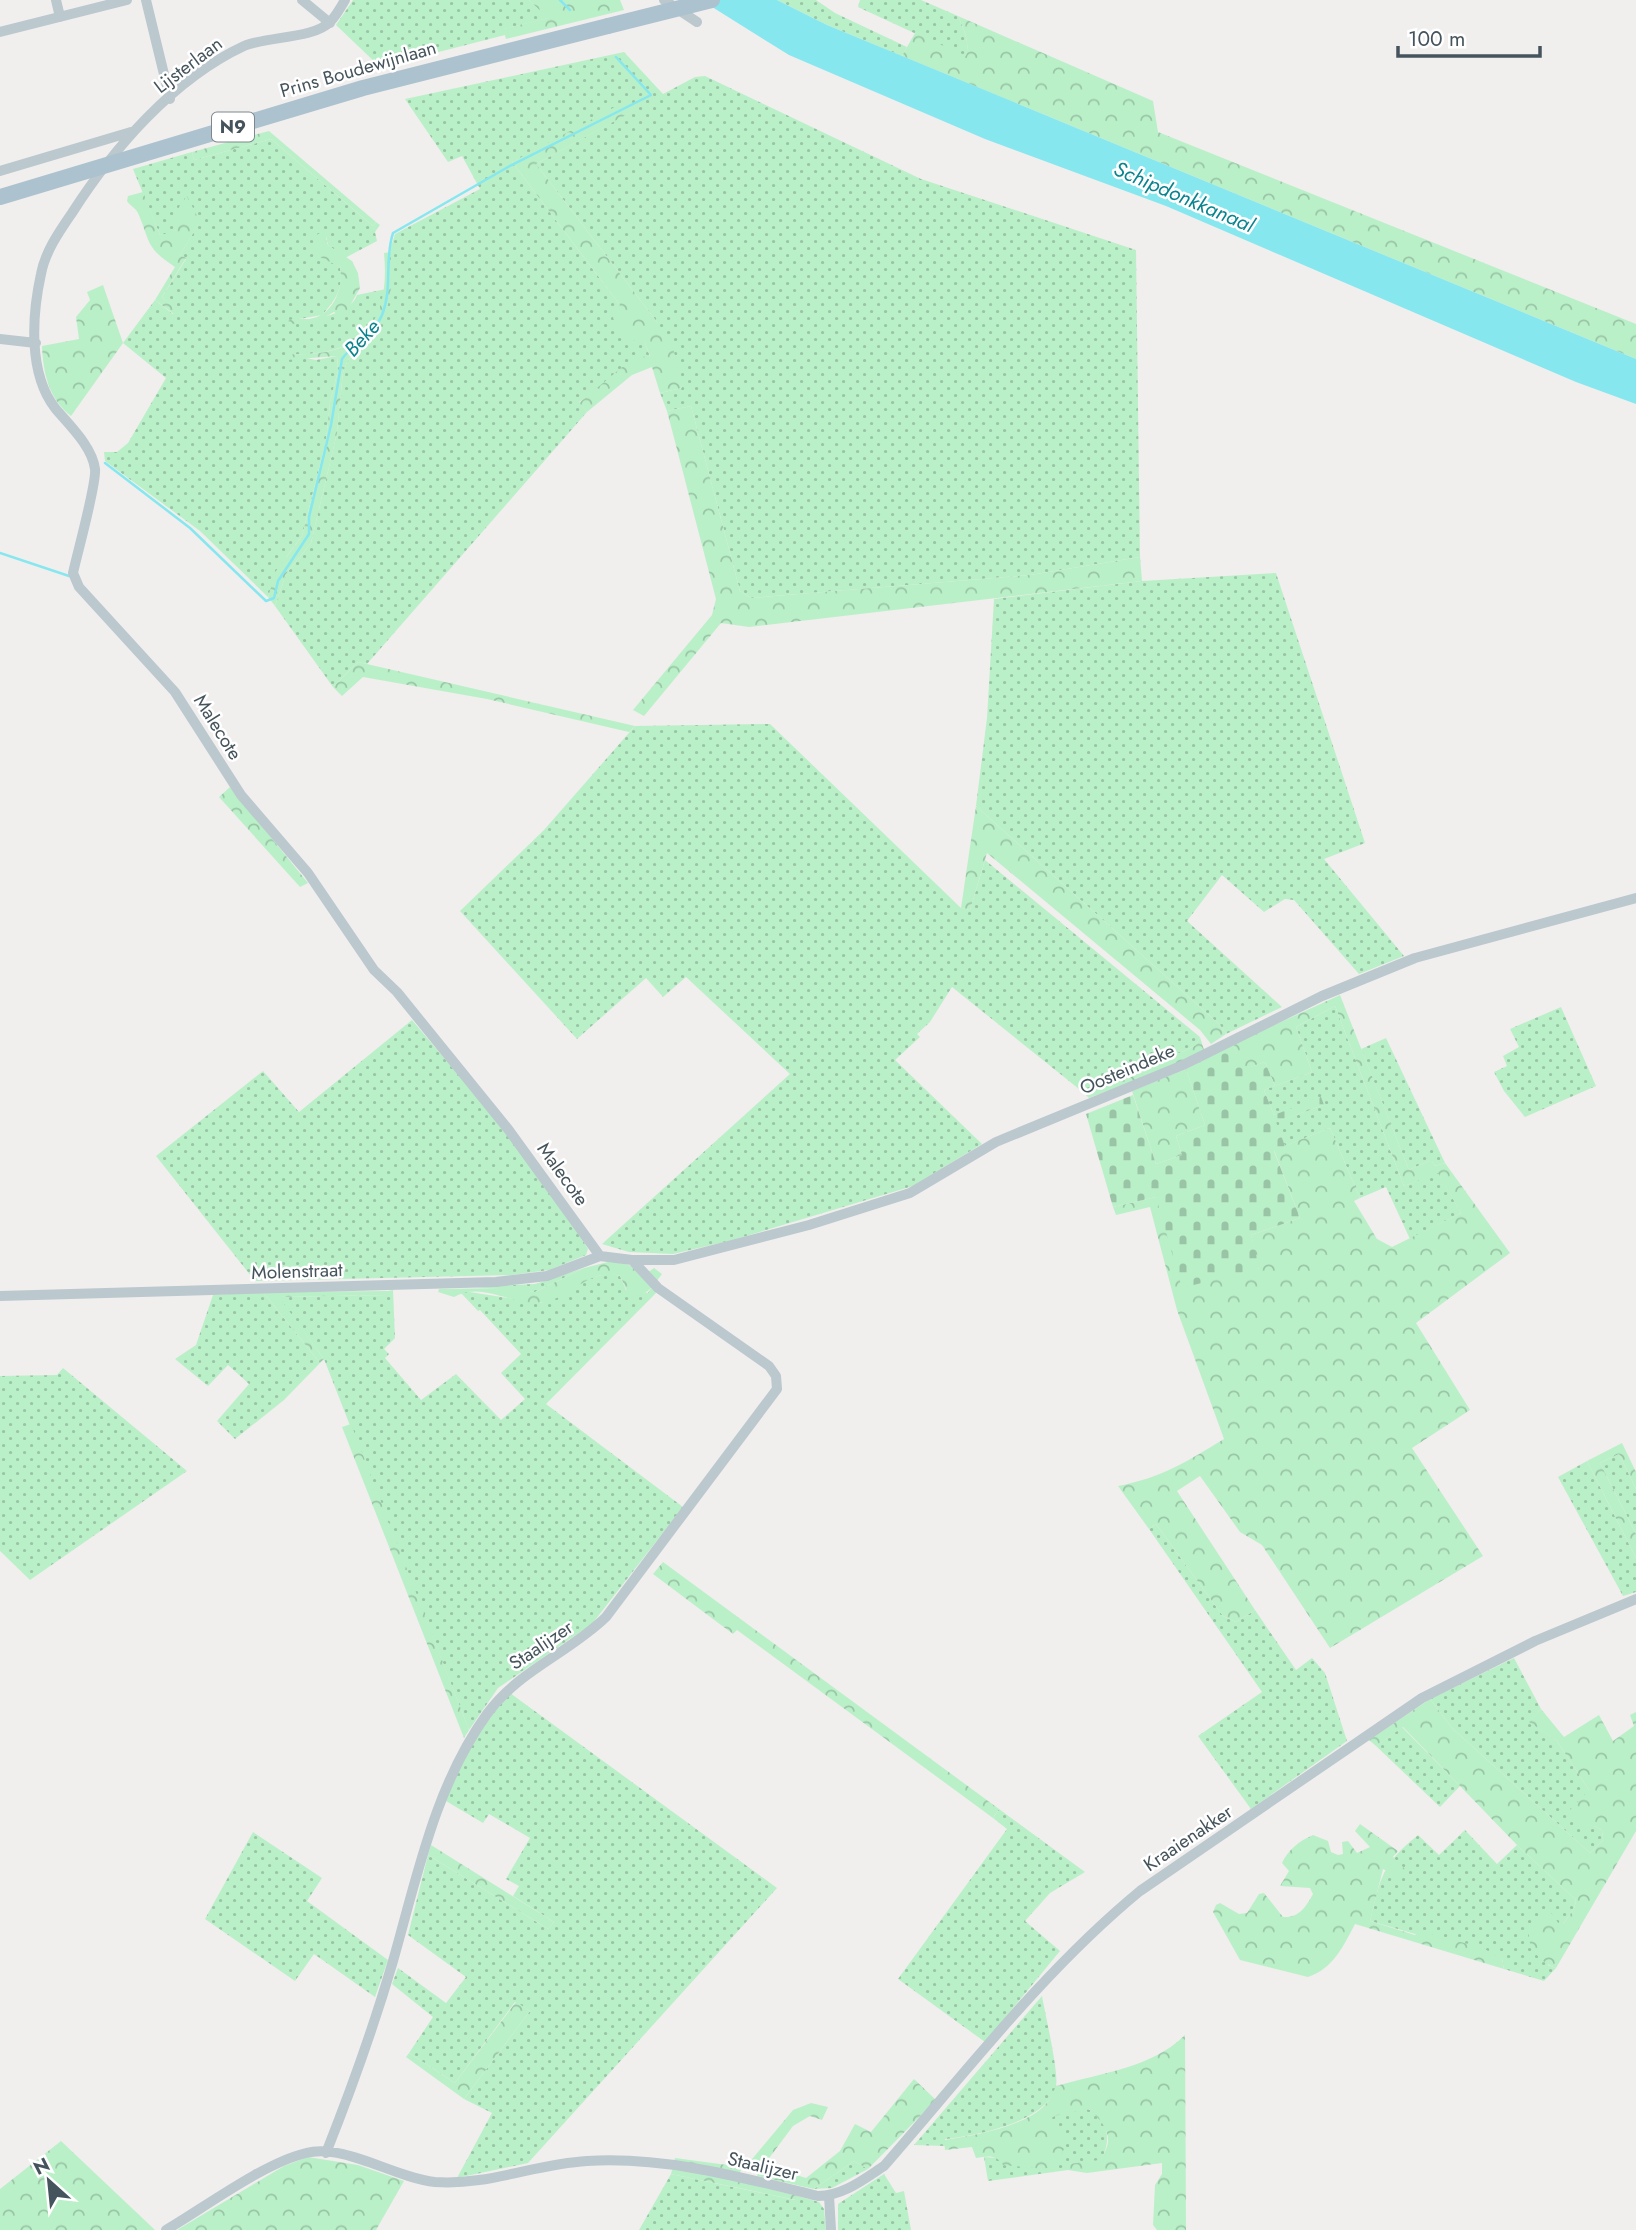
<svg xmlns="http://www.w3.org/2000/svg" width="1636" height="2230" viewBox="0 0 1636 2230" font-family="Jost,sans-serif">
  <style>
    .grass { fill: url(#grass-dots) }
    .forest { fill: url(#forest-crowns) }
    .cemetery { fill: url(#cemetery-stones) }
    .water { fill: #86e7ef }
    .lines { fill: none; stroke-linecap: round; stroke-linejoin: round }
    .stream { stroke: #86e7ef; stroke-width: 2.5 }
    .minor { stroke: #bbc8ce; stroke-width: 10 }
    .primary { stroke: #acc2ce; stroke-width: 16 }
    .primary-bridge { stroke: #acc2ce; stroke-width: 16 }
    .labels { text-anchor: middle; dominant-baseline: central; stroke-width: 5; stroke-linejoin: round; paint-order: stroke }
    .shield { fill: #fff; stroke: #7d878d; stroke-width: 2 }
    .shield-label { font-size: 18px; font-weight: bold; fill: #45545c }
    .street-label { font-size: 19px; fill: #45545c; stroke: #fff }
    .water-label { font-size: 21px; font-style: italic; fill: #09838e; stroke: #fff }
  </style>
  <defs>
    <pattern id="grass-dots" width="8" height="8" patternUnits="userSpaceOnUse" patternTransform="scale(1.75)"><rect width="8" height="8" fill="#baf0c8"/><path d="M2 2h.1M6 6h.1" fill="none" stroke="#99c5a6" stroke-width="1.8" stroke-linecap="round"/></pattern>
    <pattern id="forest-crowns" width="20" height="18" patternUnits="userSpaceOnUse" patternTransform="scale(1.75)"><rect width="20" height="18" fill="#baf0c8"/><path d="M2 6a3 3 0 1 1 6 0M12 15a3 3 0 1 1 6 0" fill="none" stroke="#99c5a6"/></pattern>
    <pattern id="cemetery-stones" width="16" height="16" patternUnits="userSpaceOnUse" patternTransform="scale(1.75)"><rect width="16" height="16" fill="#baf0c8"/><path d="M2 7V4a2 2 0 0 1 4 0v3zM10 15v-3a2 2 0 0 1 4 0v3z" fill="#99c5a6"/></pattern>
  </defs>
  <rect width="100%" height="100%" fill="#f1eeee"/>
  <!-- grass -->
  <path class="grass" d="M353 0H529L549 18 504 29 505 35 380 67 336 25Z
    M777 0H816L835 13 907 47 902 56 827 25Z
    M860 0H921L958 16C964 30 970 41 966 57L858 7Z
    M624 52 663 94 695 77 705 76 921 179 1136 250 1140 557 1030 575 751 598 740 591 691 406 667 411 660 393 682 388 657 322 536 164 634 110 512 162 620 305V311L644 339 650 357 579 402 587 412 367 664 358 662 333 687 275 606 286 574 311 543 337 433 343 372 348 360 376 333 391 289V247L395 234 480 189 462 156 448 162 405 99Z
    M271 139 373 226 376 222 380 225 375 232 377 241 345 258 328 245 326 236 328 260 340 267C344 288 336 299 322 315L288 321C307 320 349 317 357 295L386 289C384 297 383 308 379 316 363 349 319 356 287 354L316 360 337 356 338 371 330 402 326 441 302 536 287 556 268 597 200 531 105 461 104 452H117L128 443 166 378 123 343 155 300 173 314 176 310 162 297 186 259 180 255 199 223 177 224 175 233 160 235 133 169 192 152 194 160Z
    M1276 573 1365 843 1324 859 1404 956 1359 974 1294 900 1285 899 1264 912 1222 875 1187 921 1282 1007 1226 1034 1220 1025 976 806 987 718 994 599 1142 581Z
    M770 724 961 908 970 910 985 860 1200 1037 1196 1045 1184 1051 1084 1093 952 987 930 1022 917 1034 920 1037 895 1060 982 1144 913 1186 733 1240 673 1254 629 1252 602 1244 790 1074 686 977 663 997 646 978 577 1039 460 911 544 830 635 726Z
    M1335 1006 1404 1186 1438 1172 1461 1213 1410 1239 1386 1187 1360 1198 1330 1128 1285 1146 1275 1122 1324 1105 1274 1115 1264 1090 1312 1072 1296 1027Z
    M1561 1007 1596 1086 1525 1117 1504 1091 1494 1072 1507 1066 1503 1056 1519 1047 1510 1029Z
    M412 1020C473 1093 539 1166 588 1249L586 1255 549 1270 512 1275 255 1281 156 1156 263 1071 299 1112Z
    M1386 1038 1445 1163 1435 1166 1431 1160 1409 1170 1361 1049Z
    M584 1268 535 1292 475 1287 535 1284Z
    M610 1273 620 1276 626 1290 648 1293 651 1288 657 1292 546 1404 683 1507 592 1624 498 1688 469 1730 324 1359 278 1297 388 1295V1291L393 1290 395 1338 384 1349 389 1354 385 1358 421 1400 456 1374 501 1420 525 1399 501 1373 521 1354 480 1310 478 1311 461 1293 463 1291 541 1303 590 1278Z
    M263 1292 320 1363 284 1400 235 1439 217 1421 249 1384 228 1365 208 1386 175 1359 196 1345 213 1295Z
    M63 1368 187 1471 30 1580 0 1551V1376L57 1375Z
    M1619 1454 1636 1489V1534L1600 1463Z
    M1587 1461 1636 1558V1592L1623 1596 1558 1477Z
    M1156 1524 1223 1616 1236 1622 1255 1610 1296 1670 1312 1658 1325 1673 1347 1741 1251 1809 1198 1736 1262 1692 1149 1529Z
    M1514 1658 1541 1709 1530 1722 1557 1741 1589 1790 1594 1826 1602 1830 1603 1840 1590 1853 1452 1728 1430 1699Z
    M510 1693 777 1888 528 2163 457 2178 492 2113 464 2099 530 2011 515 2002 455 2083 409 2053 433 2017 392 1984 398 1968 446 2003 466 1977 408 1935 428 1855 548 1929 554 1922 513 1896 519 1886 506 1879 530 1838 489 1814 483 1823 446 1801C459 1761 483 1724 510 1693Z
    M1402 1727 1460 1786 1440 1807 1376 1746Z
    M999 1809 1085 1872 1050 1893 1025 1921 1060 1951 985 2042 898 1979 1007 1829 993 1818Z
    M1465 1830 1497 1864 1517 1845 1576 1900 1574 1909 1563 1924H1559L1548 1965 1556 1968 1544 1981 1504 1969 1502 1959 1370 1921C1381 1877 1381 1865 1418 1835L1439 1855Z
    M253 1832 322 1878 307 1901 388 1960 375 1997 314 1954 295 1981 205 1919Z
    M1042 1996C1045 2014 1059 2072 1056 2086 1048 2122 975 2136 945 2139V2146L914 2145Z
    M1082 2108C1109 2111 1113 2142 1100 2161L1069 2164 1068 2170 988 2181 984 2157 998 2158 1004 2165H1010L1051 2126 1046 2122 1054 2116Z
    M854 2161 868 2169 832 2188 814 2189Z
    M671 2174 795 2200 798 2196 819 2202 824 2209 826 2230H639Z
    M884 2174 896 2193 904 2191 911 2230H838V2204Z"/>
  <!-- forest -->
  <path class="forest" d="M529 0H620L624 10 506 39 503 29 548 18Z
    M958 16 1153 101 1158 132 1636 324V359L902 56 915 33 966 56C970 41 964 30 958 16Z
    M628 100 635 110 536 164 657 322 673 347 682 388 660 393 652 367 632 375 587 412 579 403 633 358 650 356 644 340 632 341 620 331 613 318 620 305 512 162Z
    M269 131 376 222 373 226 271 139 194 160 192 152Z
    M143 192 160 235 175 232 179 207 187 196 200 222 180 255 186 258 162 297 177 310 174 314 155 300 175 267C145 247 151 243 138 213 135 207 131 207 127 201L128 196Z
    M322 232 328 245 352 261 358 273 360 288 343 318 334 312 314 323 290 324 288 321C296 317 301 320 309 319 333 316 344 288 340 267L318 256 313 237Z
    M391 252V289L385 320 348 360 343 372 337 433 311 543 286 574 275 606 268 597 276 571 302 536 326 441 330 402 338 371 337 356 285 360 287 354C359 358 391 325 384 253Z
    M103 285 123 343 71 416C49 399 43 373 42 346L79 339 76 317 90 300 87 292Z
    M691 406 740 591 751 598 1030 575 1140 557 1142 581 749 627 721 623 644 716 633 710 712 615 716 599 667 411Z
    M358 662 635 726 629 732 487 699 363 677 342 696 333 687Z
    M230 787 308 883 300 887 219 797Z
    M976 806 1220 1025 1226 1034 1211 1044 1200 1030 987 853 970 910 961 908Z
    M1340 995 1409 1170 1431 1160 1435 1166 1445 1163 1510 1253 1416 1323 1470 1410 1412 1448 1483 1556 1330 1648 1262 1545 1240 1532 1200 1476 1177 1491 1255 1610 1236 1622 1223 1616 1156 1524 1149 1529 1118 1486C1161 1478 1188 1461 1224 1439L1177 1310 1150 1207 1116 1215 1113 1207 1156 1197 1259 1269 1251 1235 1300 1218 1274 1150 1330 1128 1360 1198 1354 1201 1377 1239 1392 1247 1461 1213 1438 1173 1404 1186 1335 1006 1296 1027 1312 1072 1275 1086 1265 1062 1242 1070 1233 1044Z
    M1200 1037 1204 1050 1181 1063 1089 1098 1084 1093 1184 1051 1196 1045Z
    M1186 1069 1205 1125 1176 1136 1182 1155 1156 1164 1132 1091Z
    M612 1261 629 1265 643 1276 654 1268 662 1274C652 1287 647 1298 629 1295L620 1276C589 1268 573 1296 545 1302 516 1309 484 1280 454 1297L438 1292 439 1289 510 1288 535 1292 584 1268Z
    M388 1291V1295L279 1297 324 1359 320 1363 263 1292Z
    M351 1424 469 1730 464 1738 342 1427Z
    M1622 1443 1636 1472V1489L1619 1454 1600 1463 1636 1534V1558L1587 1461Z
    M663 1562 999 1809 993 1818 737 1630 733 1634 653 1574Z
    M1430 1699 1452 1728 1590 1853 1603 1840 1602 1830 1594 1826 1588 1829 1568 1812 1589 1790 1557 1741 1529 1722 1541 1709 1564 1737 1599 1715 1613 1741 1634 1726 1630 1715 1636 1712V1831L1556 1968C1541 1962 1527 1949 1529 1932L1545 1913H1551L1559 1924H1563L1574 1909 1576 1900 1517 1845 1403 1727 1376 1746 1369 1740Z
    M1360 1824 1398 1851 1393 1857 1405 1869 1398 1876 1383 1869 1370 1921 1415 1935 1420 1931 1483 1948 1502 1959 1504 1969 1355 1924C1344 1945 1333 1969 1308 1977L1240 1960 1213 1912 1216 1905 1220 1903 1239 1914 1247 1913 1259 1894 1264 1893 1283 1917C1299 1918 1306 1907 1313 1894L1310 1888 1280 1886 1289 1871 1282 1863C1288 1850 1299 1841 1313 1835L1328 1841 1331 1852 1338 1855 1343 1854 1342 1842 1348 1841 1357 1853 1370 1847 1355 1831Z
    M431 1845 554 1922 548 1929 428 1855Z
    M516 2002 530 2011 464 2099 406 2057 409 2053 455 2083Z
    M1185 2035 1186 2230H1157L1153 2225 1155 2185 1162 2174V2163L1087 2173 1068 2170V2164L1100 2160C1116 2138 1106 2125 1089 2109L1054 2116 1047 2122 1062 2133 1066 2145 1056 2165 1044 2169 1003 2165C996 2154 988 2156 976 2158L972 2147 945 2150 944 2140C973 2136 1024 2127 1045 2105 1050 2100 1053 2092 1056 2086 1101 2073 1152 2068 1185 2035Z
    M914 2079 936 2100 868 2169 854 2161 814 2189 757 2176 761 2168 748 2164 793 2110 811 2103 828 2107 822 2120 810 2116 793 2126 764 2165 806 2178 840 2151 855 2124 871 2132Z
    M61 2141 154 2229 155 2230H0V2189Z
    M308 2157 358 2165 404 2181 376 2230H177L284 2166Z
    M675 2158 742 2167 737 2181 798 2196 796 2200 671 2174Z"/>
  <!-- cemetery -->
  <path class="cemetery" d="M1233 1044 1243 1069 1265 1062 1275 1086 1264 1090 1274 1115 1321 1097 1324 1105 1276 1122 1285 1146 1274 1151 1300 1218 1251 1235 1260 1268 1182 1288 1156 1197 1113 1207 1086 1114 1133 1095 1156 1164 1182 1155 1176 1136 1205 1125 1186 1069Z"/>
  <!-- water -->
  <path class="water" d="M701 0H777L827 25 1636 359V404L1576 382 1166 206 985 139 789 55Z"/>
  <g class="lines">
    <!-- stream -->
    <path class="stream" d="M560 0 570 10
      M105 463 190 528 266 601 274 598 278 581 309 534V517L331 425 342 359C354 342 374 335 382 315 393 288 384 260 393 233L508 167 651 95 616 57
      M0 553 69 576"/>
    <!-- minor -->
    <path class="minor" d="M56 0 60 17
      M146 0 170 99
      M302 0 330 23
      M345 0C341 7 336 16 330 22 313 39 268 36 244 46 173 79 113 149 72 213 59 232 45 252 41 274 32 315 28 373 55 408 69 425 92 446 95 469 97 483 77 554 73 573L79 587 175 692 241 795 308 873 374 970 397 992 508 1129 600 1256
      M664 0 697 22
      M0 32 127 0
      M0 171 131 132
      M0 339 36 343
      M0 1296 496 1282 547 1276 600 1256 632 1260H674L809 1225 910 1193 996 1142 1183 1065 1322 996 1415 958 1636 898
      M326 2153C351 2090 374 2026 393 1961 417 1877 435 1786 487 1714 518 1671 569 1653 606 1617L777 1389 776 1376 769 1366 658 1288 632 1260
      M829 2196 831 2230
      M166 2230C205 2207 264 2163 306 2153 344 2143 395 2178 435 2182 487 2186 535 2164 587 2161 665 2156 744 2178 818 2196 843 2196 864 2179 884 2166 966 2072 1044 1970 1140 1891L1422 1698 1535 1641 1636 1599"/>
    <!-- primary -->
    <path class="primary" d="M0 197 363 88 608 26"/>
    <!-- primary-bridge -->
    <path class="primary-bridge" d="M608 26 712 0"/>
  </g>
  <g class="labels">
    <!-- shield labels -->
    <rect class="shield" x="212" y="112.5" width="42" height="29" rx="5"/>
    <g class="shield-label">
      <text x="233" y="127">N9</text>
    </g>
    <!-- street labels -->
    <g class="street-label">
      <text transform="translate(188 65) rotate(-37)">Lijsterlaan</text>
      <text transform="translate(358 69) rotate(-16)">Prins Boudewijnlaan</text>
      <text transform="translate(218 727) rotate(58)">Malecote</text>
      <text transform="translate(1127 1069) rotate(-23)">Oosteindeke</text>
      <text transform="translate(563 1174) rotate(54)">Malecote</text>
      <text transform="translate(297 1271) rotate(-2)">Molenstraat</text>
      <text transform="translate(541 1645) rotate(-34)">Staalijzer</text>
      <text transform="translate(1188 1838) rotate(-34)">Kraaienakker</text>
      <text transform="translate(763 2166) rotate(13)">Staalijzer</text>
    </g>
    <!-- water labels -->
    <g class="water-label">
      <text transform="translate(1184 197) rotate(23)">Schipdonkkanaal</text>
      <text transform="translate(362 338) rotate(-48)">Beke</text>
    </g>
  </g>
  <!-- north arrow -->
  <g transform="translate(49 2181) rotate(333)" stroke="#ffffff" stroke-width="5" paint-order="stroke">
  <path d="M0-5L12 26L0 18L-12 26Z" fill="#45545c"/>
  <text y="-10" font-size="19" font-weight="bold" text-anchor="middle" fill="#45545c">N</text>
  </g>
  <!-- scale -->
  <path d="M1398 46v10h142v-10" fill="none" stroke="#45545c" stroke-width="3.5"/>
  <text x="1408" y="46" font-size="21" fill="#45545c" stroke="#ffffff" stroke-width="5" paint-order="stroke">100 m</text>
</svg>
